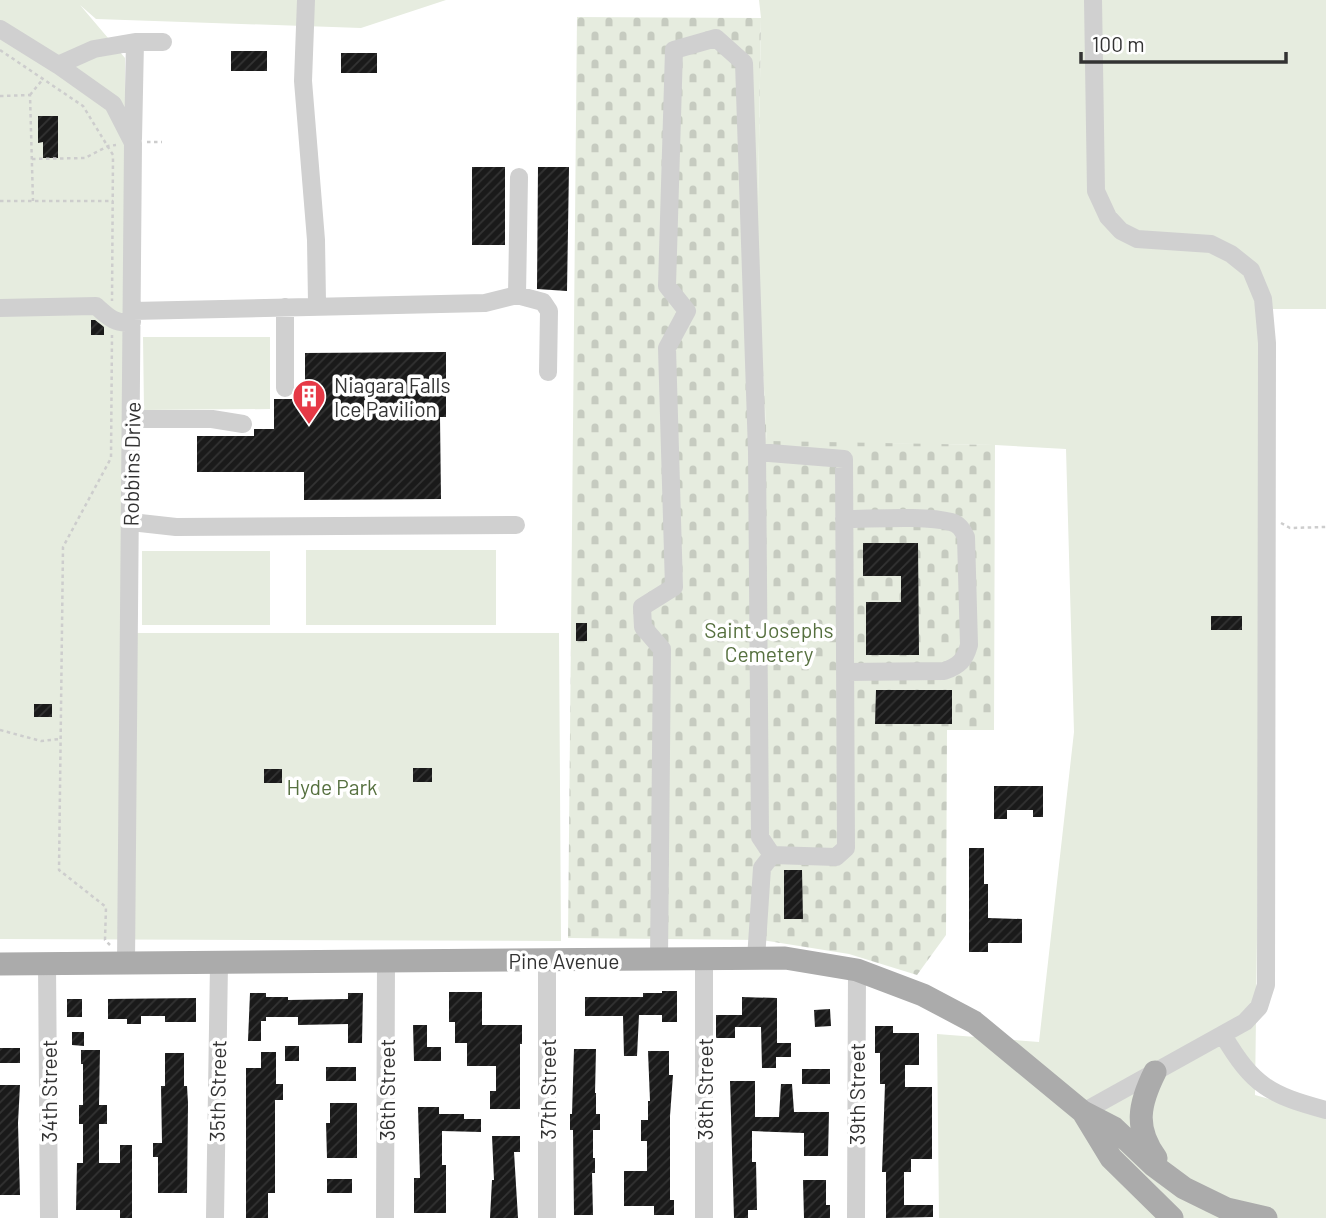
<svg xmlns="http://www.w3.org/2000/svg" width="1326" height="1218" viewBox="0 0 1326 1218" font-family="Barlow,sans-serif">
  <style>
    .green { fill: #e6ecdf }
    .cemetery { fill: url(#cemetery-stones) }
    .building { fill: url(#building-hatch) }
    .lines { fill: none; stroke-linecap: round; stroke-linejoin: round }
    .path { stroke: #cdcdcd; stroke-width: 2.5; stroke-dasharray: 3.5 3.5; stroke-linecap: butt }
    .minor { stroke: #d0d0d0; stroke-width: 18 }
    .major { stroke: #ababab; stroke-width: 23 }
    .labels { text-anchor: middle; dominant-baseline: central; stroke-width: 7; stroke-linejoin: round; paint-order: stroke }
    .poi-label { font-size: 21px; fill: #333; stroke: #fff; text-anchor: start }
    .street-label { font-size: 21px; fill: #333; stroke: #fff }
    .park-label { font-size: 21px; fill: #56703f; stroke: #fff }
  </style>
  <defs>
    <pattern id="cemetery-stones" width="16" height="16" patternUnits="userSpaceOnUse" patternTransform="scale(1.75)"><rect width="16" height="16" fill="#e6ecdf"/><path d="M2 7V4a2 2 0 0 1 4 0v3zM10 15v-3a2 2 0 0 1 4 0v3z" fill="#c6cbc0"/></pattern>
    <pattern id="building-hatch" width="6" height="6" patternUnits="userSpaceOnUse" patternTransform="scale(1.75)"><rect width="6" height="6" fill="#1a1a1a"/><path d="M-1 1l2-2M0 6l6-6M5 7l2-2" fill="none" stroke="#333"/></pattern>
  </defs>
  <rect width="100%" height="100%" fill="#fff"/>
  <!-- green -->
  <path class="green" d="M0 0H446L361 28 96 19 80 5 125 58 124 633H559L561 941 0 939Z
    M759 0H1326V309H1265L1255 1095 1326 1115V1218H939L937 1034 1039 1042 1074 732 1066 449 995 445 767 442 757 265 761 18Z
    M143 337H270V409L144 410Z
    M306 550H496V625H306Z
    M142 551H270V625H142Z"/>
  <!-- cemetery -->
  <path class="cemetery" d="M577 17 761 18 757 265 767 441 995 445 994 730H947L946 935 917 975 849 954 762 940 568 938Z"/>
  <!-- building -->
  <path class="building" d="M231 51H267V71H231Z
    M341 53H377V73H341Z
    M38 116H58V158H43V142L38 143Z
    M472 167H505V245H472Z
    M538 167H569L567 291 537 289Z
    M91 320H95L104 327V335H91Z
    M446 352V417H440L441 499 304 500V472H197V436H254V429H274V399H305V353Z
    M863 543H918L919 655H866V602H901V576H863Z
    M1211 616H1242V630H1211Z
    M576 623H587V641H576Z
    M876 690H952V724H875Z
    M34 704H52V717H34Z
    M413 768H432V782H413Z
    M264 769H282V783H264Z
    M994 786H1043V817H1033V810H1007V819H994Z
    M969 848H984V884H988V918L1022 919V943H988V952H969Z
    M784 870H802L803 919H784Z
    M662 991H677V1022H662V1015H639L637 1056H624L623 1016H585V997H643V993H662Z
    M449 992H482V1025H522V1044H520V1109H490V1091H496V1066H467V1043H455V1022H449Z
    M250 993H266V997H288V1000L348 999V993H363L362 1043H348V1024L298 1025V1017H266V1021H261V1041H248Z
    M742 997 777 998V1043H791V1057H776V1068H762L761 1027H735V1038H716V1015H742Z
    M196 998V1022H165V1016H141V1024H127V1019H108V999Z
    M67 999H82V1017H67Z
    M830 1009 831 1026 815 1027 814 1010Z
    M413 1025H427V1047H441V1061H414Z
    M875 1026H893V1033H919V1065H905V1087H932V1159H911V1172H904V1205H933V1217L886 1218V1172H882L885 1084H880V1053H875Z
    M72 1032H84V1046L72 1045Z
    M285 1046H299V1061H285Z
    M0 1048H20V1063H0Z
    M574 1049H596L595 1093H596V1114H600V1130H593V1158H595V1173H592L593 1215H574L573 1130H570V1114H572Z
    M81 1050H100L99 1105H107V1124H99V1163H120V1145H132V1218H120V1210H76L77 1163H83V1124H79V1105H83V1064H81Z
    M648 1051H669V1075H673L670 1116V1200H674V1215H654V1206H624V1171H647V1141H641V1120H648V1101H650Z
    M261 1052H276V1084H283V1100H275V1193H268V1218H246V1068H261Z
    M165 1053H184V1086H187L188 1103 187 1193H158V1157H153V1143H162L161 1086H165Z
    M326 1067H356V1081H326Z
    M802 1069H830V1084H802Z
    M730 1081H755V1117H779L781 1084H792L794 1112H829L828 1156H804V1133L752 1131V1162H756L757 1210H748V1218H734Z
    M0 1085H20L18 1123 20 1195H0Z
    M330 1103H357V1158H327L326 1123H330Z
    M418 1107H439V1114H464V1119H481V1132L442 1131V1165H446V1213H414V1178H420Z
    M492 1136H520V1152H514L518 1218H490L492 1180H494Z
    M327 1179H352V1193H327Z
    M803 1180H826V1205H830V1218H804Z"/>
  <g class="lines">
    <!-- path -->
    <path class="path" d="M0 50 83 106 113 155 112 301
      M30 95 43 79
      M0 96 30 95 33 201
      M147 142H162
      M32 159 85 158 108 146 116 145
      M0 201H113
      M1281 523 1290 528 1326 527
      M0 730 41 741 60 739
      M110 945 105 940 106 907 59 870 63 547 111 458 112 335"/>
    <!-- minor -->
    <path class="minor" d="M306 0 303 81 316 240 317 302
      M0 29 58 65 113 104 133 143 126 964
      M58 65 94 49 135 42H163
      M133 139 135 42
      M517 295 519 177
      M0 308 96 306C108 317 116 325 132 322
      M133 311 485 303 517 295 543 302 549 311 548 372
      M285 388V307
      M132 419H212L243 424
      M844 519C873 519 925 515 951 522 959 524 962 529 966 537L969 645C965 660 959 666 944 671L845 672
      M131 522 176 527 516 525
      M756 959 762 868 772 855 836 857 846 848 844 459 757 452 760 837 772 855
      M547 960V1218
      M659 960 662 649 643 627 642 607 674 587 667 348 687 311 667 286 674 50 716 38 744 63 757 452
      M704 960V1218
      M47 964 49 1218
      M1223 1035C1253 1086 1270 1095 1326 1110
      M1083 1112 1245 1022 1259 1007 1266 985 1267 343 1263 299 1251 270 1231 254 1211 244 1137 239 1121 231 1108 217 1096 191 1093 0
      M215 1218 219 964
      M385 1218 386 962
      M856 1218 857 970"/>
    <!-- major -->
    <path class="major" d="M0 964 785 958 857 970 923 995 974 1022 1083 1112 1114 1128 1153 1165 1184 1188 1227 1209 1266 1218
      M1155 1072C1139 1104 1134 1128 1156 1158
      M1083 1112 1111 1158 1172 1218"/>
  </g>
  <!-- icons -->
  <defs>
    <symbol id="building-pin" viewBox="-11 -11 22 30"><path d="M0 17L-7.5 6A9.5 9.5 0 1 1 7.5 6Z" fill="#e63946" stroke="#fff"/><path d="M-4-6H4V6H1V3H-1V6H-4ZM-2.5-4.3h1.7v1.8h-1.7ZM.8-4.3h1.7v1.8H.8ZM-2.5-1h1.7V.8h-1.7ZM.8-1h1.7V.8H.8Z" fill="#fff"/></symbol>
  </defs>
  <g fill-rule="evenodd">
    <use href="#building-pin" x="290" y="377" width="38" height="52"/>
  </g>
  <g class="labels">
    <!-- poi labels -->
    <g class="poi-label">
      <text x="334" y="384">Niagara Falls<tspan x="334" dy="24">Ice Pavilion</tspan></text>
    </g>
    <!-- street labels -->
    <g class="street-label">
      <text transform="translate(131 464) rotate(-89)">Robbins Drive</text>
      <text x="564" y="960">Pine Avenue</text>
      <text transform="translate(547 1089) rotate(-90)">37th Street</text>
      <text transform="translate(704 1089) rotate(-90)">38th Street</text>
      <text transform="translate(386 1090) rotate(-90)">36th Street</text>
      <text transform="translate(48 1091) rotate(-90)">34th Street</text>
      <text transform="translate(217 1091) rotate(-89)">35th Street</text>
      <text transform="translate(856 1094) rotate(-90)">39th Street</text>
    </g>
    <!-- park labels -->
    <g class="park-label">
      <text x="769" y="629">Saint Josephs<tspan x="769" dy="24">Cemetery</tspan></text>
      <text x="332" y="786">Hyde Park</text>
    </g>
  </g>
  <!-- scale -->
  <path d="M1081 52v10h205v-10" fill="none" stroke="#333333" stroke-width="3.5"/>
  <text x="1092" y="52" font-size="21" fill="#333333" stroke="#ffffff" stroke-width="5" paint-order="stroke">100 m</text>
</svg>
